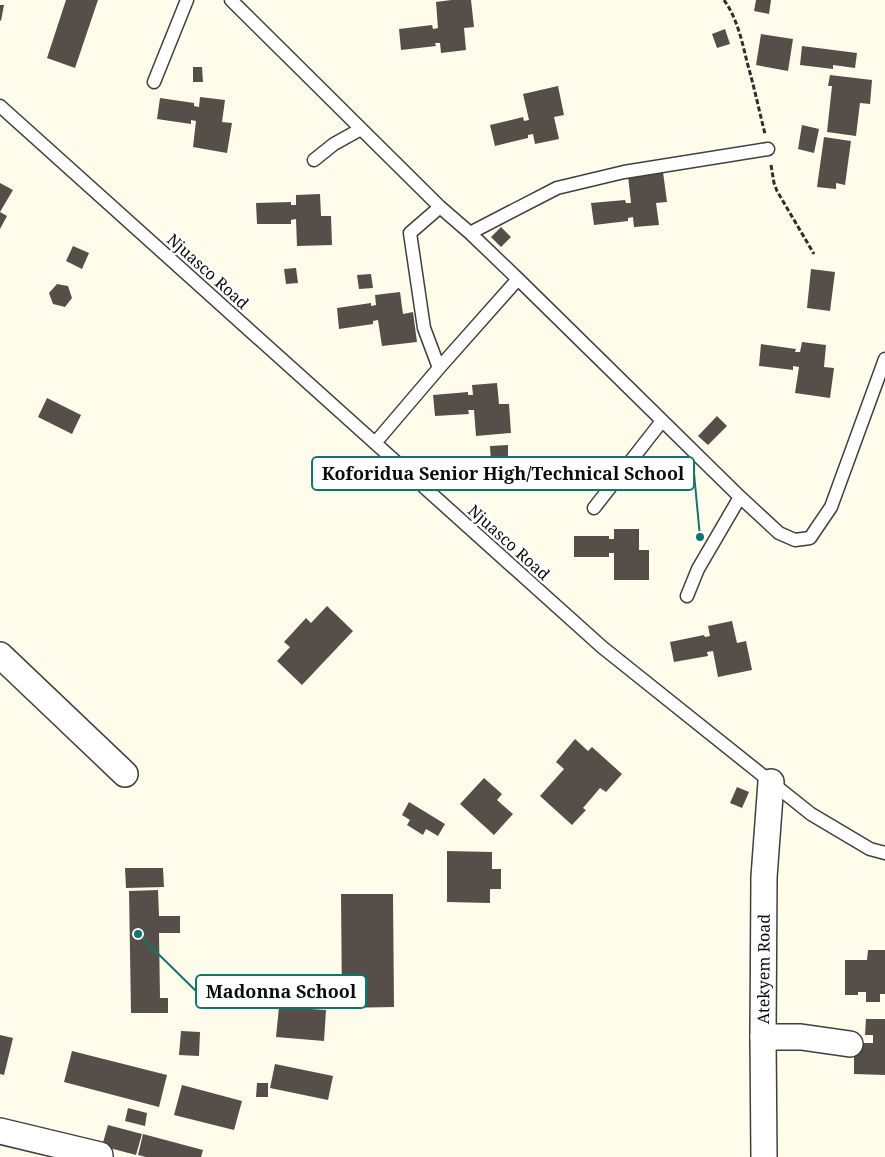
<svg xmlns="http://www.w3.org/2000/svg" width="885" height="1157" viewBox="0 0 885 1157" font-family="'Noto Serif',serif">
  <style>
    .building { fill: #564e48 }
    .lines { fill: none; stroke-linecap: round; stroke-linejoin: round }
    .lane-casing { stroke: #3f3f3f; stroke-width: 15 }
    .street-casing { stroke: #3f3f3f; stroke-width: 28 }
    .path { stroke: #2e2e2e; stroke-width: 3; stroke-dasharray: 5 2.5; stroke-linecap: butt }
    .lane { stroke: #fff; stroke-width: 12 }
    .street { stroke: #fff; stroke-width: 25 }
    .labels { text-anchor: middle; dominant-baseline: central; stroke-width: 5; stroke-linejoin: round; paint-order: stroke }
    .street-label { font-size: 16px; fill: #0c0c0c; stroke: #fff }
    .leader { fill: none; stroke: #0f766e; stroke-width: 2 }
    .callout-dot { fill: #0f766e; stroke: #fff; stroke-width: 2 }
    .callout { fill: #fff; stroke: #0f766e; stroke-width: 2 }
    .callout-label { font-size: 18px; text-anchor: middle; font-weight: bold; fill: #0c0c0c }
  </style>
  <rect width="100%" height="100%" fill="#fffcec"/>
  <!-- building -->
  <path class="building" d="M66 0H98L75 68 47 58Z
    M451 0H471L474 27 464 28 466 50 441 53 440 43H435L436 46 401 50 399 29 432 25 433 29 438 28 436 2Z
    M756 0H771L769 14 754 11Z
    M0 5H4L1 21 0 20Z
    M725 29 730 44 717 48 712 34Z
    M761 34 793 39 788 71 756 65Z
    M802 46 857 53 855 68 833 65V69L800 65Z
    M193 67H202L203 82H193Z
    M830 75 872 80 870 104 860 103 856 136 827 132 832 86H828Z
    M558 86 564 115 554 117 559 139 535 144 533 134 528 135V138L495 146 490 125 523 117 524 121 529 120 523 94Z
    M200 97 225 100 222 122 232 123 227 153 193 147 196 121 191 120V124L157 119 160 98 194 103V106L199 107Z
    M802 125 819 129 814 153 798 149Z
    M824 137 851 141 845 185 836 183V189L817 187Z
    M663 172 667 202 656 203 659 225 634 227 633 217 628 218V221L594 225 591 203 625 200 626 203H631L628 176Z
    M0 183 13 190 0 212 7 216 0 229Z
    M320 194 321 216H331L332 245 297 246 296 219 291 220V224H257L256 203 291 202V205H296V195Z
    M501 227 511 237 501 247 491 237Z
    M73 246 89 253 82 269 66 261Z
    M296 268 298 283 286 284 284 269Z
    M811 269 835 272 830 311 807 308Z
    M371 274 373 288 359 289 357 275Z
    M57 284 68 286 72 298 65 307 53 304 49 293Z
    M400 292 403 314 413 312 417 342 382 346 378 320 373 321V324L339 329 337 308 371 303V306L376 305 375 295Z
    M802 342 826 345 824 367 834 368 830 398 795 393 799 367 793 366V370L759 366 761 344 796 349 795 352H800Z
    M497 383 499 404H509L511 433 476 436 474 410H468L469 414 435 416 433 395 468 392V395H473L472 385Z
    M47 398 81 415 72 434 38 417Z
    M717 416 727 426 708 445 698 436Z
    M508 445V463H491L490 446Z
    M614 529H639V550H649V580H614V553H609V557H574V536H609V539H614Z
    M327 606 353 631 302 685 277 661 290 647 284 642 306 618 311 623Z
    M732 621 737 643 746 641 752 670 718 677 713 651 707 652 708 656 674 662 670 642 704 635 705 637 710 636 708 626Z
    M575 739 588 751 592 747 622 774 606 792 600 788 583 808 586 810 572 825 540 796 564 769 556 762Z
    M484 778 502 794 497 800 513 814 494 835 460 804Z
    M737 787 749 792 742 808 730 803Z
    M409 802 445 824 438 836 426 829 423 835 407 825 410 820 402 815Z
    M447 851 492 852V869H501V889H490V903L447 902Z
    M125 868H163L164 887 126 888Z
    M158 890 159 916H180V933H159L160 998H168V1013H131L129 891Z
    M341 894H393L394 1007 342 1008Z
    M868 950H885V994H880V1002H866V992H858V995H845V960H867Z
    M279 1007 326 1010 324 1041 276 1037Z
    M866 1019H885V1075L854 1074V1043H873V1035H865Z
    M181 1031 200 1032 199 1056 179 1055Z
    M0 1035 13 1038 4 1075 0 1074Z
    M72 1051 167 1075 159 1107 64 1082Z
    M275 1064 333 1076 328 1100 270 1088Z
    M257 1083H268V1097H256Z
    M182 1085 242 1101 234 1130 174 1115Z
    M128 1108 147 1113 145 1126 125 1121Z
    M108 1125 142 1134 136 1155 102 1146Z
    M143 1134 203 1150 201 1157H146L138 1155Z"/>
  <g class="lines">
    <defs>
      <path id="lane" d="M231 0 440 207 470 233 518 279 740 497 779 533 795 540 810 538 831 507 885 359
        M154 82 187 0
        M0 106 602 647 811 814 870 849 885 853
        M314 160 334 144 361 129
        M470 233 557 188 624 172 768 149
        M439 368 424 328 410 233 440 207
        M375 443 439 368 518 279
        M594 508 662 421
        M687 596 698 569 740 497"/>
      <g id="street">
        <path d="M0 655 125 774"/>
        <path d="M763 1037H801L850 1044"/>
        <path d="M0 1131 100 1155V1157"/>
        <path id="s1" d="M764 1157 763 1037 764 877 771 782"/>
      </g>
    </defs>
    <!-- lane casing -->
    <use href="#lane" class="lane-casing"/>
    <!-- street casing -->
    <use href="#street" class="street-casing"/>
    <!-- path -->
    <path class="path" d="M724 0C737 18 742 41 747 62 754 86 759 110 765 134
      M771 165 774 183 777 191 814 254"/>
    <!-- lane -->
    <use href="#lane" class="lane"/>
    <!-- street -->
    <use href="#street" class="street"/>
  </g>
  <g class="labels">
    <!-- street labels -->
    <g class="street-label">
      <text transform="translate(208 271) rotate(42)">Njuasco Road</text>
      <text transform="translate(509 542) rotate(42)">Njuasco Road</text>
      <text stroke="none"><textPath href="#s1" startOffset="188">Atekyem Road</textPath></text>
    </g>
  </g>
  <!-- callouts -->
  <path class="leader" d="M700 537L694 473M138 934L196 991"/>
  <g class="callout-dot">
    <circle cx="700" cy="537" r="5"/>
    <circle cx="138" cy="934" r="5"/>
  </g>
  <g class="callout">
    <rect x="312" y="457" width="382" height="33" rx="5"/>
    <rect x="196" y="975" width="170" height="33" rx="5"/>
  </g>
  <g class="callout-label">
    <text x="503" y="480">Koforidua Senior High/Technical School</text>
    <text x="281" y="998">Madonna School</text>
  </g>
</svg>
